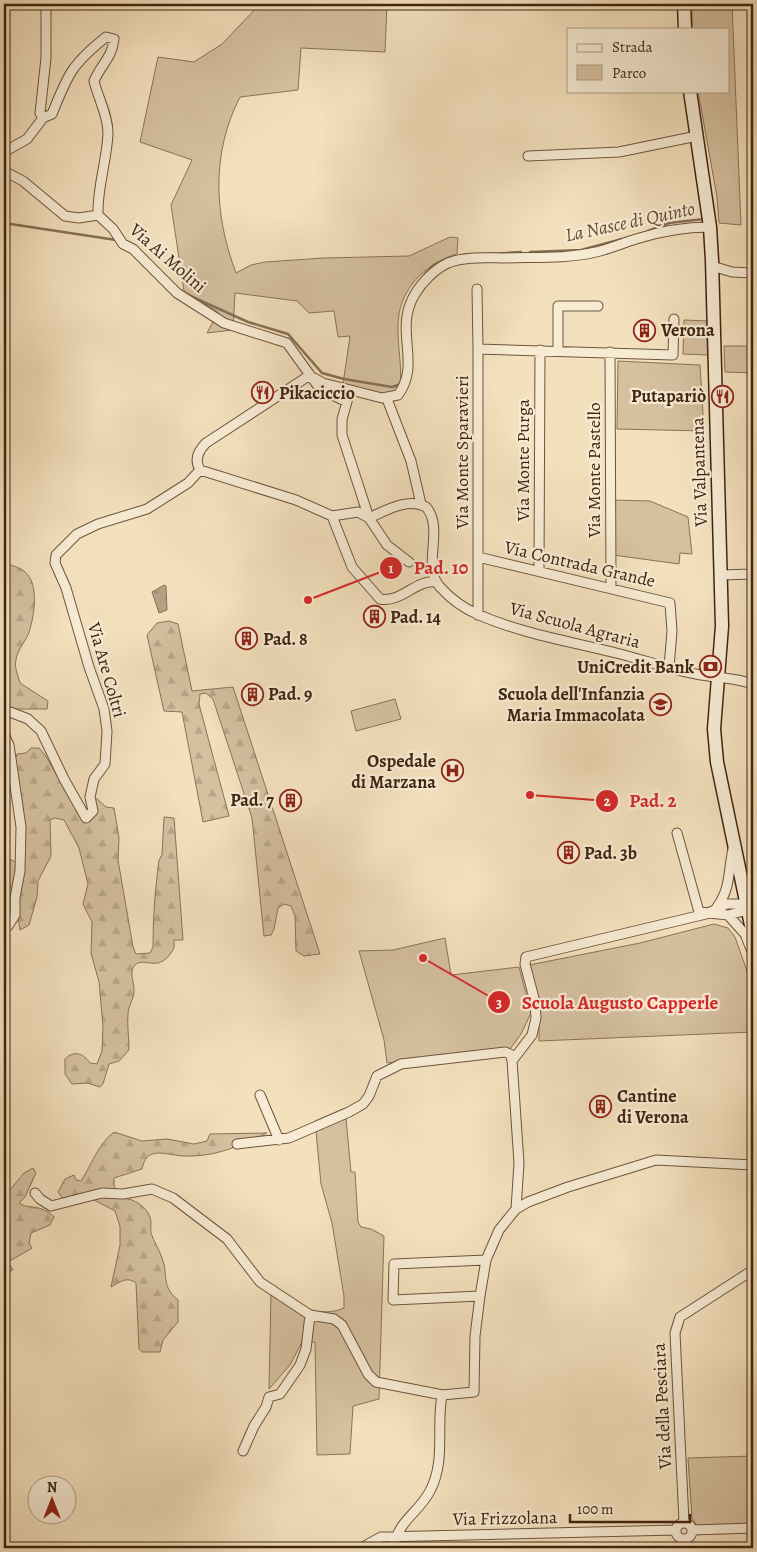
<svg xmlns="http://www.w3.org/2000/svg" width="757" height="1552" viewBox="0 0 757 1552" font-family="Alegreya,serif">
  <style>
    .green { fill: #d5c0a0; stroke: #8b7258 }
    .forest { fill: url(#forest-firs); stroke: #8b7258 }
    .water { fill: url(#water-ripples); stroke: #876f55 }
    .lines { fill: none; stroke-linecap: round; stroke-linejoin: round }
    .stream { stroke: #876f55; stroke-width: 2.5 }
    .street-casing { stroke: #6e543c; stroke-width: 11 }
    .secondary-casing { stroke: #412511; stroke-width: 15 }
    .street { stroke: #f7ebd4; stroke-width: 9 }
    .secondary { stroke: #f7ebd4; stroke-width: 12 }
    .labels { text-anchor: middle; dominant-baseline: central; stroke-width: 4.5; stroke-linejoin: round; paint-order: stroke }
    .street-label { font-size: 18px; fill: #412511; stroke: #f7ebd4 }
    .poi-label { font-size: 18px; font-weight: bold; fill: #412511; stroke: #f7ebd4; text-anchor: start }
    .water-label { font-size: 19px; font-style: italic; fill: #644a33; stroke: #f7ebd4 }
    .leader { fill: none; stroke: #d62828; stroke-width: 2 }
    .callout-dot { fill: #d62828; stroke: #f7ebd4; stroke-width: 2 }
    .mark-label { font-size: 15px; text-anchor: middle; font-weight: bold; fill: #fff }
    .callout-label { font-size: 19px; text-anchor: middle; font-weight: bold; fill: #d62828; stroke: #f7ebd4; stroke-width: 4.5; stroke-linejoin: round; paint-order: stroke }
  </style>
  <defs>
    <pattern id="forest-firs" width="22" height="20" patternUnits="userSpaceOnUse" patternTransform="scale(1.25)"><rect width="22" height="20" fill="#d5c0a0"/><path d="M5 1l3.5 6h-7zM16 11l3.5 6h-7z" fill="#b8a589"/></pattern>
    <pattern id="water-ripples" width="26" height="14" patternUnits="userSpaceOnUse" patternTransform="scale(1.25)"><rect width="26" height="14" fill="#b6a083"/><path d="M2 4q2-2 4 0t4 0M15 11q2-2 4 0t4 0" fill="none" stroke="#96826a"/></pattern>
  </defs>
  <rect width="100%" height="100%" fill="#f3e0bd"/>
  <filter id="stains"><feTurbulence type="fractalNoise" baseFrequency=".004" numOctaves="4"/><feColorMatrix values="0 0 0 0 .2 0 0 0 0 .09 0 0 0 0 .02 0 0 0 .5 -.17"/></filter>
  <radialGradient id="worn" r=".72"><stop offset=".6" stop-color="#630" stop-opacity="0"/><stop offset="1" stop-color="#630" stop-opacity=".3"/></radialGradient>
  <!-- green -->
  <path class="green" d="M260 4H387L385 52 301 48 298 90 240 97C211 153 214 215 236 273L251 265 265 262 324 258 409 256 450 237 458 238 457 254C429 262 404 284 399 314 395 338 403 363 400 387L387 397 343 384 350 336 338 337 334 311 309 313 297 301 235 293 233 330 207 333 218 312 184 291 171 205 192 160 140 142 158 57 194 62 222 44Z
    M692 4H732L741 225 719 223 717 197 698 91H728V29H692Z
    M684 320 709 321 708 355 683 354Z
    M724 346H753V373L725 372Z
    M618 361 700 365 704 431 617 429Z
    M611 500 650 501 688 517 692 554 680 553 679 564 613 555Z
    M395 699 401 719 356 731 351 711Z
    M714 924 728 928 735 937 753 988V1032L539 1041V1010L529 965 640 943Z
    M445 938 451 975 519 967 531 1013 521 1034 510 1049 387 1063 384 1040 359 951 393 950Z
    M345 1108 351 1172H355L358 1222 361 1227 371 1229 384 1236 379 1399 353 1406 350 1454 317 1455 315 1342H302L290 1365 269 1389 271 1293C293 1304 319 1319 344 1308V1296L332 1223 321 1184 315 1121Z
    M753 1456V1525L698 1527 692 1518 688 1458Z"/>
  <!-- forest -->
  <path class="forest" d="M4 563C10 565 20 567 25 572 40 584 34 619 28 635 24 643 17 651 16 660 14 667 18 675 20 683L48 701 47 709H4Z
    M169 621 178 624 192 691 233 687 320 954 304 956 296 951 295 916 291 906 284 904 278 908 274 929 271 935 264 936 252 818 213 699 206 693 200 694 199 704 229 816 203 822 182 712 164 711 147 635 157 623Z
    M31 748H39L45 755 84 821 91 820 90 811 96 798 106 807 114 808 119 838 118 860 133 947 136 954 150 953 153 947C153 918 155 890 159 860L162 855 164 817 174 818 183 940H174V948C160 975 145 956 135 965 128 972 135 983 134 992 134 999 128 1006 128 1014 127 1026 129 1038 129 1050L119 1061 109 1064 103 1084 100 1087 87 1083 72 1084 65 1074V1059C74 1050 83 1053 90 1063L97 1064 102 1051 103 1026 99 982 91 953 92 922 83 904 88 884 79 848 64 820 55 818 50 820 51 856 38 881 37 897 29 925 20 930 16 902 4 870V856L19 864 14 763 17 754 26 753Z
    M114 1132 142 1141 167 1139 194 1144 207 1141 210 1134 267 1133C238 1146 217 1157 184 1156 174 1156 159 1150 150 1155 145 1158 143 1164 142 1169L114 1178V1186L123 1198C134 1199 146 1206 150 1217 152 1222 150 1228 151 1233 154 1242 159 1249 162 1258 169 1275 160 1285 178 1300V1322L163 1340 160 1352H142L139 1349 136 1283C127 1276 120 1282 111 1287L120 1245V1226L115 1211 94 1200H64L58 1192 65 1179 74 1175 76 1180 81 1181C92 1164 98 1144 114 1132Z
    M33 1168 36 1173 25 1197 19 1203C29 1210 40 1203 54 1217L50 1225 31 1233 29 1243 32 1248 8 1262 13 1270 4 1274V1197L24 1173Z"/>
  <!-- water -->
  <path class="water" d="M164 585 166 586 167 610 159 613 152 592Z"/>
  <g class="lines">
    <!-- stream -->
    <path class="stream" d="M4 223 116 240
      M648 231 669 223 704 219
      M530 252 581 250 622 239
      M489 254 521 252
      M452 257 469 254
      M425 274 434 265 443 261
      M186 294 248 322 288 334 322 373 344 379 392 387 401 384"/>
    <defs>
      <path id="street" d="M46 4V58L40 113 43 118 52 114C68 74 72 64 106 37L114 39C112 58 102 63 94 81 98 98 108 115 108 133 107 161 97 187 98 215
        M4 152 27 139 43 118
        M528 156 619 152 697 136
        M4 171 23 181 65 216 79 218 98 215 113 229 123 244 133 249 177 293 224 323 287 343 320 389 347 402 342 419V435L369 518 387 545 409 562
        M712 266 732 272 753 273
        M477 289 478 349 673 355 674 319
        M558 350V306H598
        M610 352 611 587
        M310 375 206 443C198 451 194 460 200 470L296 500 332 516
        M314 378 323 383 382 398 398 395C422 363 393 330 415 294 422 282 435 269 448 263 465 256 487 258 505 258 535 257 566 259 596 252 609 249 623 243 636 239 661 231 684 227 710 227
        M387 399 411 461 421 504
        M332 516 352 567 380 599C402 603 416 579 436 582
        M332 516 358 512 369 518
        M369 518C385 511 408 497 426 507 445 529 421 566 440 587 450 598 463 608 477 614 522 634 573 642 620 654 651 662 684 674 716 677 731 679 738 679 753 684
        M478 557 670 603 672 631 669 667
        M539 570 540 350
        M721 575 753 574
        M478 615V349
        M4 715 10 712 28 719 41 731 64 779 86 818 93 811 90 797 94 779 105 764 107 731 104 709 89 667 66 588 55 563 56 555 77 534 98 524 147 509 188 483 200 470
        M4 734 9 745 21 827 20 871 15 898V915L8 926 4 927
        M677 833 699 912 728 915 748 910
        M717 907C731 888 728 871 733 849
        M728 915 745 934 753 954
        M512 1061 532 1035 536 1018 535 1002 525 964 526 957 706 914 727 904H747
        M260 1095 279 1140
        M237 1144 289 1138 349 1112 363 1104 369 1096 377 1076 401 1064 505 1052 510 1054 512 1060 519 1163 516 1209
        M35 1193 40 1199 51 1206 102 1193 123 1194 152 1189 173 1198 227 1239 260 1282 310 1315 334 1319 342 1325 368 1374 376 1382 443 1395
        M480 1296 486 1260
        M243 1451 254 1426 266 1407 269 1397 280 1394 300 1365 306 1349 310 1315
        M684 1522 675 1333 680 1317 753 1270
        M676 1531a8 8 0 1 1 16 0a8 8 0 1 1-16 0Z
        M693 1530 753 1528
        M361 1548 381 1537 676 1530
        M393 1548C400 1518 417 1515 430 1491 446 1461 436 1427 442 1395L474 1392 475 1336 480 1296 393 1300 394 1264 486 1260 499 1230 516 1209 528 1202 568 1187 656 1160 753 1165"/>
      <path id="secondary" d="M684 4 685 29
        M690 91 710 227 712 260 722 626 714 729 717 762 753 935"/>
    </defs>
    <!-- street casing -->
    <use href="#street" class="street-casing"/>
    <!-- secondary casing -->
    <use href="#secondary" class="secondary-casing"/>
    <!-- street -->
    <use href="#street" class="street"/>
    <!-- secondary -->
    <use href="#secondary" class="secondary"/>
  </g>
  <!-- icons -->
  <defs>
    <symbol id="building-ring" viewBox="-11 -11 22 22"><circle r="9.5" fill="#f7ebd4" stroke="#8f2418" stroke-width="1.5"/><path d="M-4-6H4V6H1V3H-1V6H-4ZM-2.5-4.3h1.7v1.8h-1.7ZM.8-4.3h1.7v1.8H.8ZM-2.5-1h1.7V.8h-1.7ZM.8-1h1.7V.8H.8Z" fill="#8f2418"/></symbol>
    <symbol id="restaurant-ring" viewBox="-11 -11 22 22"><circle r="9.5" fill="#f7ebd4" stroke="#8f2418" stroke-width="1.5"/><path d="M-5-6h1v4h1v-4h1v4h1v-4h1v5L-1.5 .5V6h-2V.5L-5-1ZM5-6V6H3V1.5H1.5Q1.5-4 5-6Z" fill="#8f2418"/></symbol>
    <symbol id="bank-ring" viewBox="-11 -11 22 22"><circle r="9.5" fill="#f7ebd4" stroke="#8f2418" stroke-width="1.5"/><path d="M-6-4H6V4H-6ZM0-2.3a2.3 2.3 0 1 0 0 4.6a2.3 2.3 0 1 0 0-4.6Z" fill="#8f2418"/></symbol>
    <symbol id="school-ring" viewBox="-11 -11 22 22"><circle r="9.5" fill="#f7ebd4" stroke="#8f2418" stroke-width="1.5"/><path d="M0-5L7-2L0 1L-7-2ZM-4 1L0 2.5L4 1V4Q0 6-4 4Z" fill="#8f2418"/></symbol>
    <symbol id="hospital-ring" viewBox="-11 -11 22 22"><circle r="9.5" fill="#f7ebd4" stroke="#8f2418" stroke-width="1.5"/><path d="M-5-5h3v3.5h4V-5h3V5h-3V1.5h-4V5h-3Z" fill="#8f2418"/></symbol>
  </defs>
  <g fill-rule="evenodd">
    <use href="#building-ring" x="632" y="318" width="25" height="25"/>
    <use href="#restaurant-ring" x="250" y="380" width="25" height="25"/>
    <use href="#restaurant-ring" x="710" y="384" width="25" height="25"/>
    <use href="#building-ring" x="362" y="604" width="25" height="25"/>
    <use href="#building-ring" x="234" y="626" width="25" height="25"/>
    <use href="#bank-ring" x="698" y="654" width="25" height="25"/>
    <use href="#building-ring" x="240" y="682" width="25" height="25"/>
    <use href="#school-ring" x="648" y="692" width="25" height="25"/>
    <use href="#hospital-ring" x="440" y="758" width="25" height="25"/>
    <use href="#building-ring" x="278" y="788" width="25" height="25"/>
    <use href="#building-ring" x="556" y="840" width="25" height="25"/>
    <use href="#building-ring" x="588" y="1094" width="25" height="25"/>
  </g>
  <g class="labels">
    <!-- street labels -->
    <g class="street-label">
      <text transform="translate(168 258) rotate(41)">Via Ai Molini</text>
      <text transform="translate(462 452) rotate(-90)">Via Monte Sparavieri</text>
      <text transform="translate(523 460) rotate(-90)">Via Monte Purga</text>
      <text transform="translate(594 470) rotate(-90)">Via Monte Pastello</text>
      <text transform="translate(699 472) rotate(-92)">Via Valpantena</text>
      <text transform="translate(580 564) rotate(13)">Via Contrada Grande</text>
      <text transform="translate(575 625) rotate(15)">Via Scuola Agraria</text>
      <text transform="translate(107 670) rotate(74)">Via Are Coltri</text>
      <text transform="translate(662 1406) rotate(-93)">Via della Pesciara</text>
      <text transform="translate(505 1518) rotate(-1)">Via Frizzolana</text>
    </g>
    <!-- poi labels -->
    <g class="poi-label">
      <text x="661" y="330">Verona</text>
      <text x="279" y="393">Pikaciccio</text>
      <text x="706" y="396" text-anchor="end">Putapariò</text>
      <text x="390" y="617">Pad. 14</text>
      <text x="263" y="639">Pad. 8</text>
      <text x="694" y="667" text-anchor="end">UniCredit Bank</text>
      <text x="268" y="694">Pad. 9</text>
      <text x="645" y="694" text-anchor="end">Scuola dell'Infanzia<tspan x="645" dy="21">Maria Immacolata</tspan></text>
      <text x="436" y="761" text-anchor="end">Ospedale<tspan x="436" dy="21">di Marzana</tspan></text>
      <text x="274" y="800" text-anchor="end">Pad. 7</text>
      <text x="584" y="853">Pad. 3b</text>
      <text x="617" y="1096">Cantine<tspan x="617" dy="21">di Verona</tspan></text>
    </g>
    <!-- water labels -->
    <g class="water-label">
      <text transform="translate(630 222) rotate(-12)">La Nasce di Quinto</text>
    </g>
  </g>
  <!-- callouts -->
  <path class="leader" d="M308 600L391 568M530 795L607 801M423 958L499 1002"/>
  <g class="callout-dot">
    <circle cx="308" cy="600" r="5"/>
    <circle cx="530" cy="795" r="5"/>
    <circle cx="423" cy="958" r="5"/>
    <circle cx="391" cy="568" r="12"/>
    <circle cx="607" cy="801" r="12"/>
    <circle cx="499" cy="1002" r="12"/>
  </g>
  <g class="mark-label">
    <text x="391" y="573">1</text>
    <text x="607" y="806">2</text>
    <text x="499" y="1008">3</text>
  </g>
  <g class="callout-label">
    <text x="441" y="574">Pad. 10</text>
    <text x="653" y="807">Pad. 2</text>
    <text x="620" y="1009">Scuola Augusto Capperle</text>
  </g>
  <!-- margin -->
  <rect width="757" height="1552" fill="none" stroke="#f3e0bd" stroke-width="20"/>
  <rect x="5" y="5" width="747" height="1542" fill="none" stroke="#412511" stroke-width="2.5"/>
  <rect x="10" y="10" width="737" height="1532" fill="none" stroke="#412511"/>
  <!-- legend -->
  <rect x="567" y="28" width="162" height="65" fill="#f7ebd4" stroke="#ae9c86"/>
  <rect x="577" y="44" width="25" height="8" fill="#f7ebd4" stroke="#ae9c86"/>
  <text x="612" y="52" font-size="15" fill="#412511">Strada</text>
  <rect x="577" y="65" width="25" height="15" fill="#d5c0a0" stroke="#ae9c86"/>
  <text x="612" y="78" font-size="15" fill="#412511">Parco</text>
  <!-- north arrow -->
  <g transform="translate(52 1500)"><circle r="24" fill="#f7ebd4" stroke="#ae9c86"/>
  <path d="M0-4L9 19L0 12L-9 19Z" fill="#8f2418"/>
  <text y="-8" font-size="14" font-weight="bold" text-anchor="middle" fill="#412511">N</text>
  </g>
  <!-- scale -->
  <path d="M570 1514v8h120v-8" fill="none" stroke="#412511" stroke-width="2.5"/>
  <text x="577" y="1514" font-size="15" fill="#412511" stroke="#f7ebd4" stroke-width="4" paint-order="stroke">100 m</text>
  <rect width="100%" height="100%" filter="url(#stains)"/>
  <rect width="100%" height="100%" fill="url(#worn)"/>
</svg>
